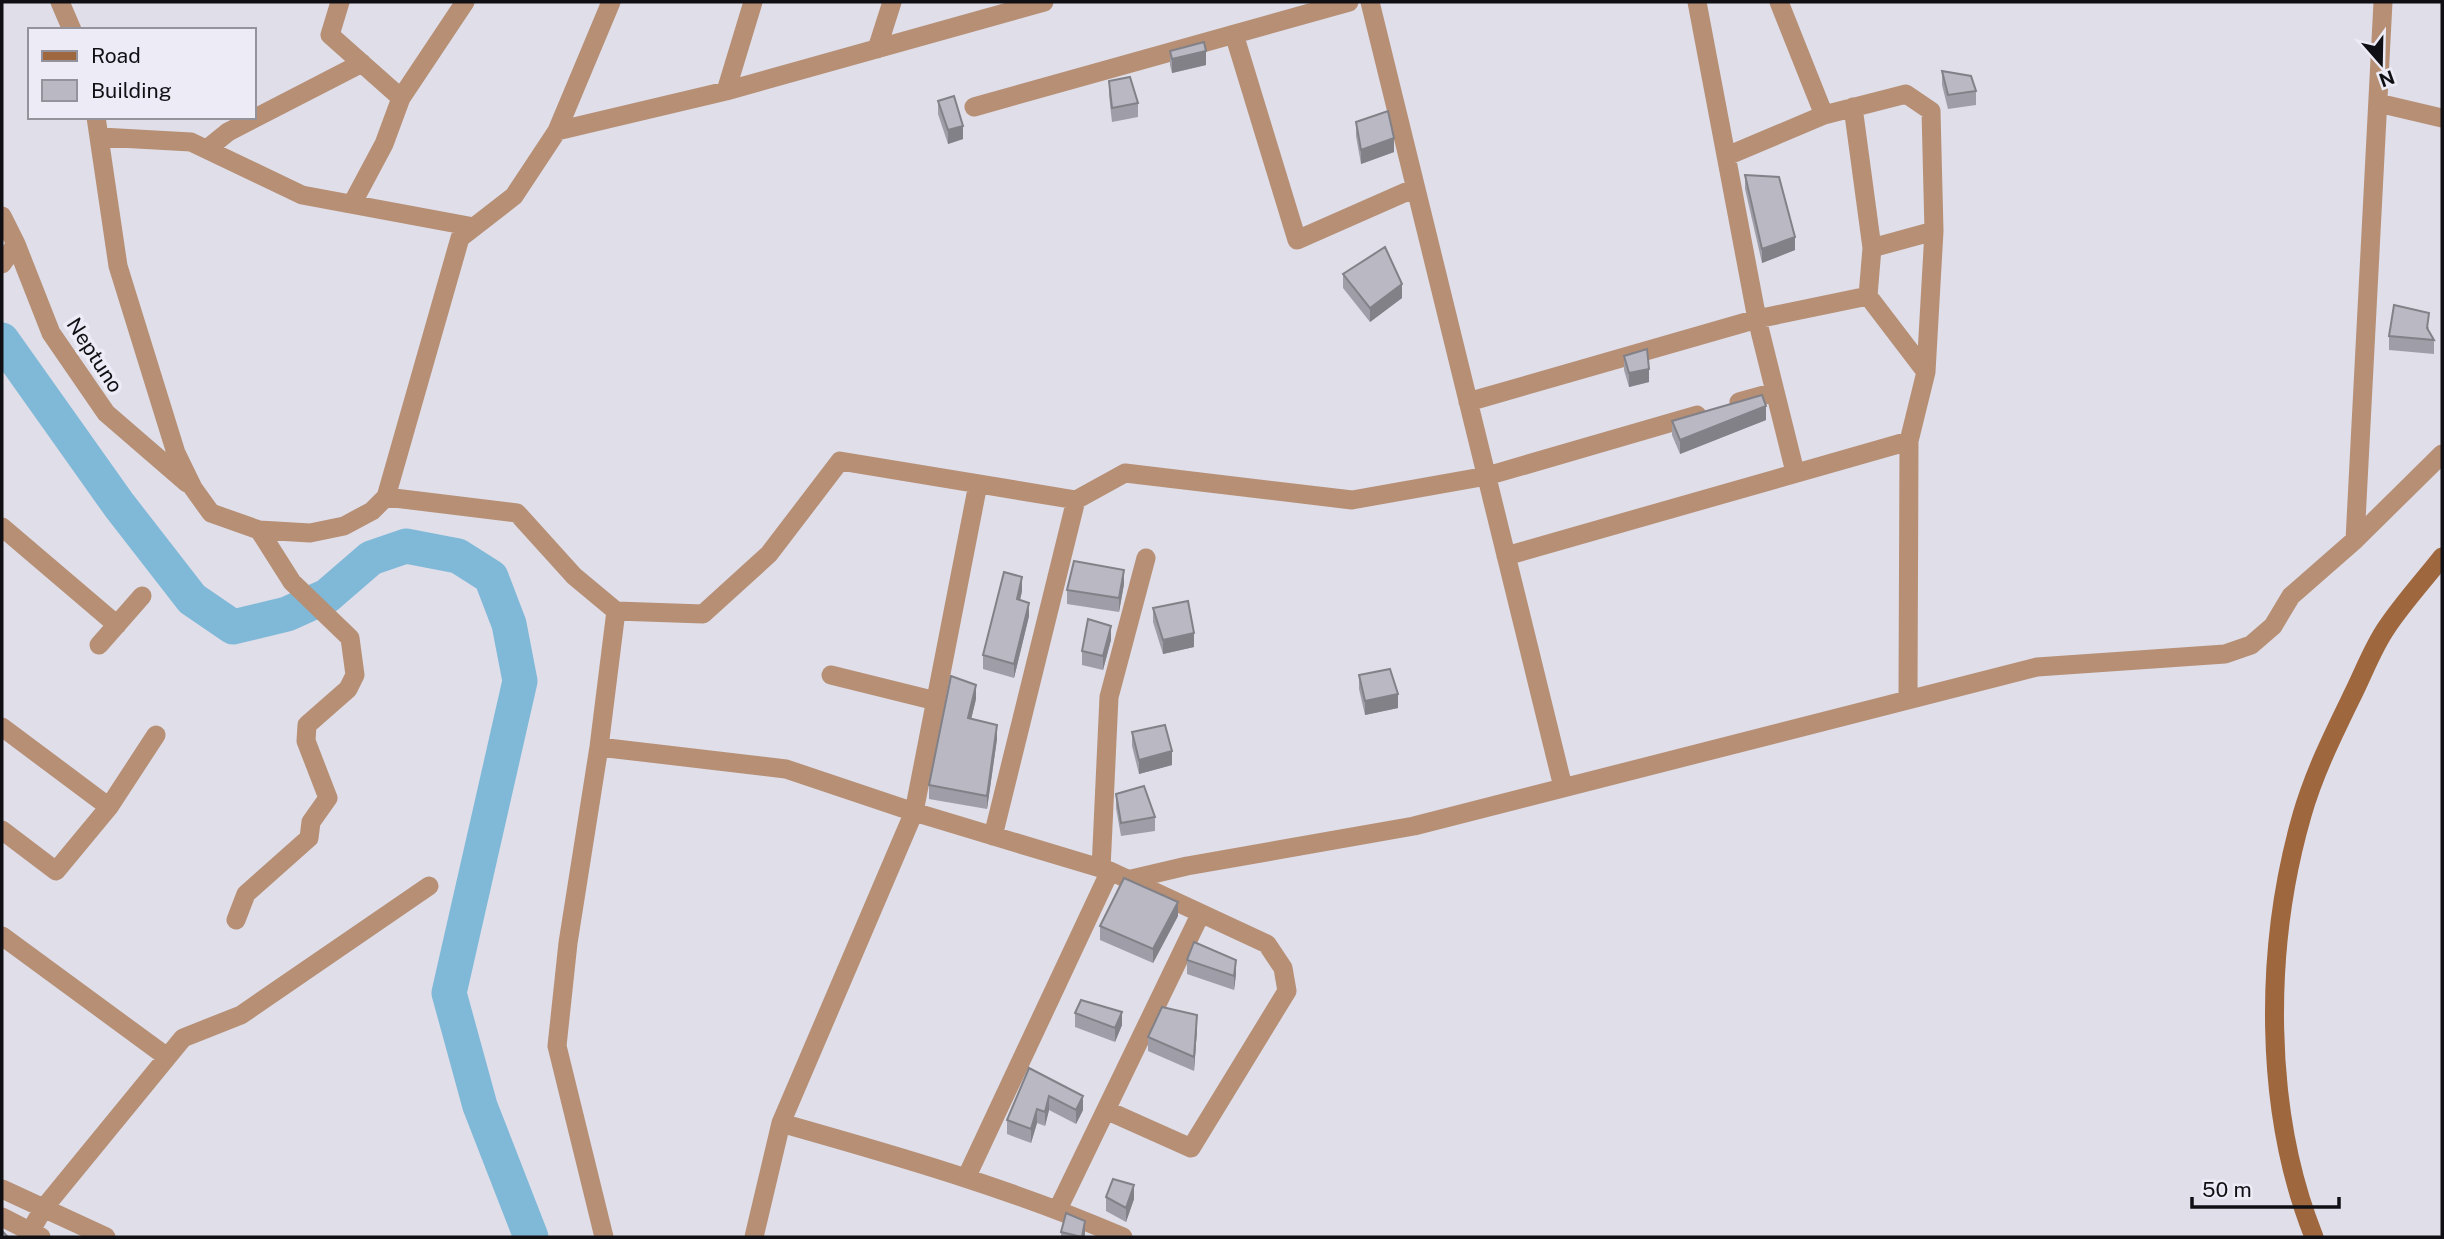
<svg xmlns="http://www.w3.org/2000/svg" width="2444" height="1239" viewBox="0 0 2444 1239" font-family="'Public Sans',sans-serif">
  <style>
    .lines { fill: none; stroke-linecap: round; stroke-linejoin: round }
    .river { stroke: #80b9d8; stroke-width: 35 }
    .minor { stroke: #b68f75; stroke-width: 19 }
    .secondary { stroke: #9f673e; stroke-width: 19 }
    .wall { fill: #9f9ea8 }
    .shaded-wall { fill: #828188 }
    .building { fill: #b9b8c3; stroke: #828188; stroke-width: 2 }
    .labels { text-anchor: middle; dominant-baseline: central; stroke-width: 7; stroke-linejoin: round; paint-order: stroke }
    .street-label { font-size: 21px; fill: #101014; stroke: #ecebf6 }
  </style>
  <rect width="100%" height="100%" fill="#dfdee9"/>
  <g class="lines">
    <!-- river -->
    <path class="river" d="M2 340 119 505 192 599 233 627 287 614 327 596 371 558 406 546 458 556 491 577 509 624 520 681 449 993 480 1106 531 1237"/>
    <!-- minor -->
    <path class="minor" d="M60 2 72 30
      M340 2 330 35 401 98 384 144 352 204
      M1370 2 1563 787
      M1697 2 1757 319 1795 472
      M1779 2 1824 115
      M1234 34 1297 240 1415 188
      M877 49 892 2
      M726 91 753 2
      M401 98 465 2
      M2378 103 2442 118
      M974 107 1349 2
      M96 117 118 266 176 453 193 488 211 513 259 530 310 533 344 526 372 511 386 497 460 238 514 196 557 131 611 2
      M557 131 726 91 1044 2
      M101 137 191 142 302 195 474 227
      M207 149 228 132 362 63
      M2 216 16 244 51 333 106 413 187 483
      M1872 248 1934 231
      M2 264 16 244
      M1868 296 1926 372
      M1468 402 1757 319 1868 296 1872 248 1853 107
      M1739 402 1775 392
      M386 497 517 513 574 576 616 611 599 747 568 943 557 1046 604 1237
      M1076 500 1125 473 1352 500 1487 476 1697 415
      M2 527 117 625
      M2355 540 2383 2
      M1506 556 1909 441 1926 372 1934 231 1931 111 1906 94 1824 115 1727 156
      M616 611 703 614 769 554 840 461 1076 500 993 836
      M99 645 142 596
      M831 675 936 701
      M1908 699 1909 441
      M2 727 109 807
      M599 747 786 769 914 812 1110 871 1267 944 1283 968 1287 991 1191 1148 1106 1110
      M2 830 56 871 109 807 156 735
      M1101 869 1109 697 1146 558
      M1127 880 1187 866 1414 826 2037 667 2225 654 2251 645 2273 626 2291 596 2355 540 2442 454
      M236 920 246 894 309 838 311 822 328 798 306 741 307 725 348 689 355 675 350 638 292 582 259 530
      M2 936 167 1057
      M781 1123C898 1156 1012 1189 1123 1237
      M967 1176 1110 871
      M2 1189 106 1237
      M1058 1209 1200 915
      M2 1217 41 1237
      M30 1232 43 1209 183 1038 241 1015 429 886
      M754 1237 781 1123 914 812 978 484"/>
    <!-- secondary -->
    <path class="secondary" d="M2314 1237C2263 1110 2264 947 2302 815 2314 773 2334 733 2353 694 2364 672 2373 647 2387 627 2403 603 2424 580 2442 557"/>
  </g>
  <!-- wall -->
  <path class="wall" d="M1170 51 1206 65 1172 73 1170 65Z
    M1942 71 1976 91V105L1948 109 1942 85Z
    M1109 81 1138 103V117L1112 122 1109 95Z
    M938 101 963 139 948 144 938 114Z
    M1356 122 1394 152 1361 164 1356 136Z
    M1745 175 1795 250 1762 263 1745 189Z
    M1343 274 1402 298 1370 322 1343 288Z
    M2429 327 2428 331 2434 340V354L2389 350V336Z
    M1624 356 1649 382 1629 387 1624 370Z
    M1766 420 1680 454 1672 435V421Z
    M1124 584 1119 612 1067 604V590Z
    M1022 591 1020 600 1029 616 1014 678 983 669V655Z
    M1153 608 1194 647 1163 654 1153 622Z
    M1111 640 1103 670 1082 665V651Z
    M1359 675 1398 708 1365 715 1359 689Z
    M976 699 971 719 997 739 987 809 929 799V785Z
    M1132 732 1172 765 1139 774 1132 746Z
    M1116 794 1155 817V831L1121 836 1116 808Z
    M1178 916 1153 963 1100 940V926Z
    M1187 960 1236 974 1234 990 1187 974Z
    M1075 1013 1122 1025 1115 1042 1075 1027Z
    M1197 1029 1194 1071 1148 1051V1037Z
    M1029 1068 1083 1110 1076 1124 1049 1110 1045 1126 1037 1123 1031 1143 1007 1134V1120Z
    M1106 1197 1134 1199 1126 1222 1106 1211Z
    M1061 1232 1085 1235V1237H1061Z"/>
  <!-- shaded-wall -->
  <path class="shaded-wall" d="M1206 51V65L1172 73V59Z
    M963 126V139L948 144V130Z
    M1394 138V152L1361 164V150Z
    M1795 237V250L1762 263V249Z
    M1402 284V298L1370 322V308Z
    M1649 369V382L1629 387V373Z
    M1766 406V420L1680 454V440Z
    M1124 570V584L1119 612V598Z
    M1022 577V591L1017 613V599Z
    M1029 603V616L1014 678V664Z
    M1111 626V640L1103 670V656Z
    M1194 633V647L1163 654V640Z
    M976 685V699L968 732V718Z
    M1398 694V708L1365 715V701Z
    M997 725V739L987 809V796Z
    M1172 751V765L1139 774V760Z
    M1178 902V916L1153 963V949Z
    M1236 960V974L1234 990V976Z
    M1122 1012V1025L1115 1042V1028Z
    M1197 1015V1029L1194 1071V1057Z
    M1049 1096V1110L1045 1126V1112Z
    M1083 1096V1110L1076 1124V1110Z
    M1037 1109V1123L1031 1143V1129Z
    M1134 1185V1199L1126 1222V1208Z
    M1085 1221V1237H1082Z"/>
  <!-- building -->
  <path class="building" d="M1204 42 1206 51 1172 59 1170 51Z
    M1942 71 1971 76 1976 91 1948 95Z
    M1130 77 1138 103 1112 108 1109 81Z
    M954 96 963 126 948 130 938 101Z
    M1388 111 1394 138 1361 150 1356 122Z
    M1745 175 1779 177 1795 237 1762 249Z
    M1385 247 1402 284 1370 308 1343 274Z
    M2394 305 2429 313 2427 328 2434 340 2389 336Z
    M1647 349 1649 369 1629 373 1624 356Z
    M1762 395 1766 406 1680 440 1672 421Z
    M1074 561 1124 570 1119 598 1067 590Z
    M1004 572 1022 577 1017 599 1029 603 1014 664 983 655Z
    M1188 601 1194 633 1163 640 1153 608Z
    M1088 619 1111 626 1103 656 1082 651Z
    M1390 669 1398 694 1365 701 1359 675Z
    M951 676 976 685 968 718 997 725 987 796 929 785Z
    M1165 725 1172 751 1139 760 1132 732Z
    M1144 786 1155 817 1121 823 1116 794Z
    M1124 878 1178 902 1153 949 1100 926Z
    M1194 942 1236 960 1234 976 1187 960Z
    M1081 1000 1122 1012 1115 1028 1075 1013Z
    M1162 1007 1197 1015 1194 1057 1148 1037Z
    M1029 1068 1083 1096 1076 1110 1049 1096 1045 1112 1037 1109 1031 1129 1007 1120Z
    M1113 1179 1134 1185 1126 1208 1106 1197Z
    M1066 1213 1085 1221 1082 1237 1061 1232Z
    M2 1231 8 1237H2Z"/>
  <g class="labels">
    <!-- street labels -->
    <g class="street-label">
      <text transform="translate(95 355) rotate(57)">Neptuno</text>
    </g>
  </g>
  <!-- border -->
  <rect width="2444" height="1239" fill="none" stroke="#101014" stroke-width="7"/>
  <!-- legend -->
  <rect x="28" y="28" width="228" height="91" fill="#ecebf6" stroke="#94939c" stroke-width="2"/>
  <rect x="42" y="51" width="35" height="10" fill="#9f673e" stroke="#94939c" stroke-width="2"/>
  <text x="91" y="63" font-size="21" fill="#101014">Road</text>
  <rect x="42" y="80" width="35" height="21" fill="#b9b8c3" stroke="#94939c" stroke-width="2"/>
  <text x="91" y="98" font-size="21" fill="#101014">Building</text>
  <!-- north arrow -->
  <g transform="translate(2381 63) rotate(160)" stroke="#ecebf6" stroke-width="5" paint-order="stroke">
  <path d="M0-5L12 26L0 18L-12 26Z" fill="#101014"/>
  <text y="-10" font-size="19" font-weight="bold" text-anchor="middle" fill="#101014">N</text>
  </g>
  <!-- scale -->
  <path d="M2192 1197v10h147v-10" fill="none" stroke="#101014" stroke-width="3.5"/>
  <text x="2202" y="1197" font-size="21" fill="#101014" stroke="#ecebf6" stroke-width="5" paint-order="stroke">50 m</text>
</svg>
